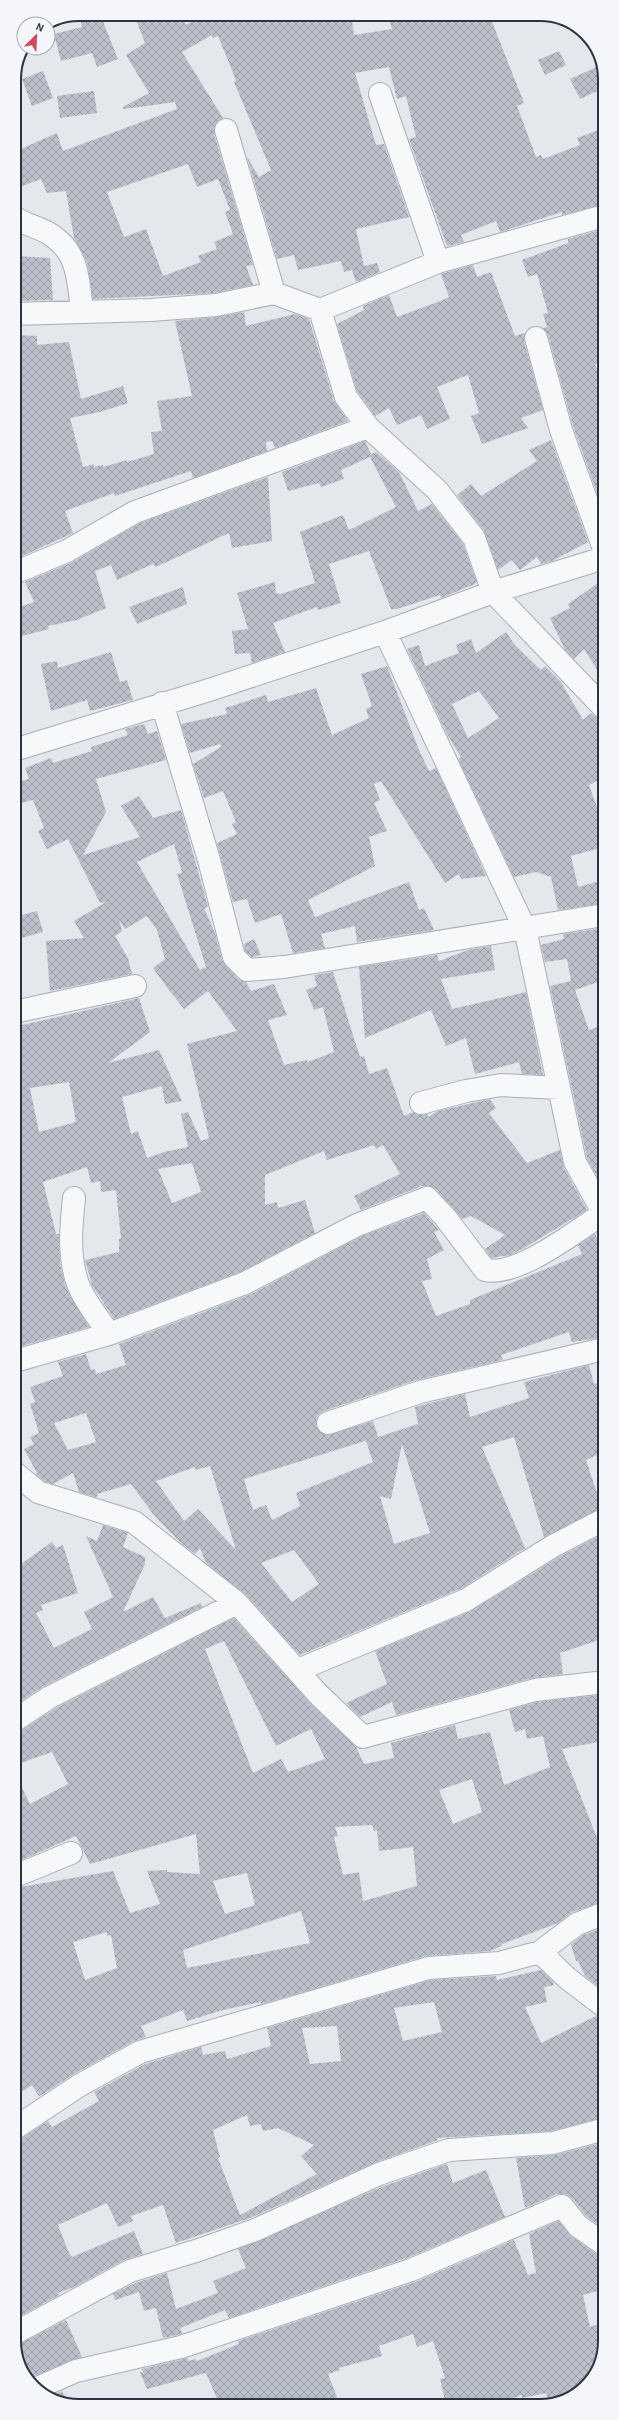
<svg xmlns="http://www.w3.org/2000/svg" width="619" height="2420" viewBox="0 0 619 2420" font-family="'Alegreya Sans',sans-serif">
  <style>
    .building { fill: url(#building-cross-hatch); fill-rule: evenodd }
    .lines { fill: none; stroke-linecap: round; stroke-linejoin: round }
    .minor-casing { stroke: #a9aeb7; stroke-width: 24 }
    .minor { stroke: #f7f8fa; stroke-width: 22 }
    .rim { fill: none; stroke: #2b3445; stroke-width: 2 }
  </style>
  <defs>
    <pattern id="building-cross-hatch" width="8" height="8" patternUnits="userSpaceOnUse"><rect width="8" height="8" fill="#bbc0ca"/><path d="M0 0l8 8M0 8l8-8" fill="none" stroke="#989da6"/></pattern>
  </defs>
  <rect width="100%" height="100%" fill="#e4e7ec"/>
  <!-- building -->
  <path class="building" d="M79 14H100L118 59 97 67 92 53 61 61 54 34 82 27Z
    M134 14H184L185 25 210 14H351L354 35 392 29 388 14H489L524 103 517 106 536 157 541 155 543 159 580 145 577 138 604 128V204L562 215V212L500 232 496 221 461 235 464 242 447 246 409 139 416 137 406 96 397 99 389 67 355 73 376 145 384 144 409 217 356 229 364 266 377 263 380 272 356 282 352 270 344 272 341 261 298 270 294 255 277 259 247 157 259 177 271 170 234 82 236 81 232 70 218 36 213 38 212 35 182 52 223 118 217 122 214 134 253 265 246 266 253 285 214 293 93 299 87 262 74 238 66 191 47 193 41 179 14 189V152L57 133 63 151 177 109 175 102 124 109 123 107 149 93 126 55 145 43ZM188 164 197 187 218 179 230 210 225 212 233 234 214 242 217 249 198 256 201 262 163 276 146 229 124 237 107 192Z
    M559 51 566 65 545 75 538 60Z
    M603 64 604 88 580 99 570 79Z
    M43 71 53 98 32 106 22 79Z
    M94 91 97 113 60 118 57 96Z
    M604 229V361L595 364 601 382 596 384 602 399 598 400 604 419V512L573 426 548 335 543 328 547 327 543 314 548 313 537 274 528 277 522 260 568 243V239Z
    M14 256 50 258 53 300 14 301Z
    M473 265 477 277 491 272 515 336 525 333 524 341 543 410 521 418 528 428 482 444 471 416 479 413 468 375 437 387 450 419 427 429 421 415 397 425 389 408 375 416 357 391 337 324 364 310 363 306 389 295 397 317 443 300 449 297 441 274Z
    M244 312 246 326 295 314 309 319 334 401 348 421 275 448 272 441 266 442 267 451 193 478 191 471 115 496 114 493 65 511 73 533 16 559 14 335 37 336V345L69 342 81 399 123 386 128 403 100 412 70 418 83 467 94 464V467L103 465V467L127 460V462L154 454 151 432 162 431 157 401 192 396 175 321 217 317Z
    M551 440 588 542 552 561 541 564 537 557 520 570 512 560 498 570 484 531 457 495 471 484 481 496 537 461 529 450Z
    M365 441 371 454 376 452 399 472 418 511 432 504 463 544 477 583 441 598 440 595 397 609H391L369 551 329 564 341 603 318 610 317 607 273 623 285 652 252 663 250 653 235 654 232 631 248 629 237 593 275 582 276 593 281 594 315 583 300 532 343 515 349 530 396 507 370 457 341 470 344 479 321 487 319 483 288 491 282 472Z
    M268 477 272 541 232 548 229 533 156 567 153 564 117 580 111 565 95 571 106 608 77 620 48 626 49 629 14 638V609L34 602 25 582 73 562 140 523Z
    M604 579V681L584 649 574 659 565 650 550 618 570 608 568 604Z
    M183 587 187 604 137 624 129 607Z
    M506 632 515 645 541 670 545 666 561 682 583 720 591 713 600 720H604V777L589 785 601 818 604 817V847L571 856 578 887 604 880V903L558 910 551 877 536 872 514 877 458 759 461 757 447 734 407 649 419 645 425 666 459 653 456 645 471 639 476 653ZM479 691 499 718 468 738 452 704Z
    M111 652 120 682 127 680 133 700 90 711 87 700 51 711 41 664 57 661 58 668Z
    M387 666 419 750 429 771 436 768 486 876 461 879 459 874 445 883 381 781 374 784 380 800 374 803 387 831 369 837 375 866 308 900 315 917 409 882 419 910 424 908 434 930 357 942 355 926 321 934 325 948 293 953 281 914 255 923 247 899 233 902 217 843 237 834 232 824 236 822 223 791 204 798 193 764 221 747 220 744 190 753 181 724 227 714 225 708 266 695 268 702 316 688 332 735 369 718 366 709 372 706 361 674Z
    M144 724 148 734 157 731 166 760 96 779 106 812 83 855 140 837 121 806 139 796 153 818 181 810 208 907 204 908 215 933 222 960 238 979 246 982 251 991 274 984 287 1015 268 1020 284 1065 307 1060 308 1062 334 1052 323 1007 314 1010 306 990 317 986 314 975 333 972 360 1057 364 1056 369 1074 387 1068 404 1116 413 1112 418 1115 427 1114 428 1117 438 1111 490 1099 496 1108 489 1113 527 1163 560 1150 564 1168 587 1210 524 1248 510 1255 491 1258 485 1249 505 1235 471 1216 462 1219 436 1189 430 1186H422L361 1210 354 1196 400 1174 383 1145 376 1149 374 1145 327 1160 324 1151 265 1175V1205L277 1202 278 1208 305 1200 315 1233 240 1272 114 1319 92 1285 85 1260 119 1252V1239H121L116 1190 101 1192 100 1181 91 1183 87 1167 43 1182 56 1234H59L60 1264 66 1288 89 1327 18 1347 17 1345 15 1346V1136L18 1135 15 1117 14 1027 139 998 150 1032 108 1063 159 1050 182 1101 165 1104 162 1086 122 1097 131 1134 138 1131 147 1158 164 1152 188 1147 181 1114 188 1112 201 1141 209 1138 187 1044 237 1031 208 991 184 1009 169 990 153 968 165 959 157 930 147 916 125 929 119 920 122 931 115 936 128 958 132 974 50 991 46 941 84 938 74 921 106 902 100 903 68 839 47 849 38 831 44 828 33 800 14 805V783L29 779 25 768 51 758 53 763 92 751 91 747 128 735 125 729ZM174 844 182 873 177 874 206 967 200 970 137 862ZM69 1082 76 1122 39 1132 30 1088ZM192 1163 201 1192 172 1203 158 1169Z
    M37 911 43 932 14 940V917Z
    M604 928V980L575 990 589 1030 604 1025V1189L587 1158 550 986 571 981 567 959 545 962 541 945 564 939 563 934Z
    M254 939 261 955 252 957 245 951 244 944Z
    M491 946 495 970 441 979 452 1009 526 992 543 1075 522 1074 519 1062 475 1074 466 1038 446 1046 431 1010 365 1038 359 967 437 955 439 961 468 950Z
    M424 1213 439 1230 434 1232 444 1250 427 1259 432 1279 422 1281 436 1316 470 1304V1300L582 1254 578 1245 595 1234 604 1255V1337L572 1342 569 1332 501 1355 503 1360 416 1380 324 1411 318 1415 316 1421V1427L325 1435 373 1421 378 1437 244 1479 253 1510 266 1505 272 1520 300 1506 296 1493 373 1462 366 1441 418 1424 415 1407 465 1394 470 1417 529 1398 524 1382 589 1365 594 1384 604 1381 605 1451 586 1460 599 1499 605 1496V1507L544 1537 514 1437 482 1447 525 1548 460 1589 300 1655 246 1595 206 1563 200 1548 195 1554 180 1542 153 1514 131 1484 97 1494 98 1496 95 1497 79 1492 73 1473 53 1484 44 1481 35 1473H37L24 1449 34 1444 30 1437 39 1433 30 1404 35 1402 30 1387 63 1376 58 1362 86 1354 91 1370 95 1369 96 1374 126 1365 119 1344 249 1295 362 1236ZM86 1413 96 1442 68 1450 54 1423ZM402 1444 430 1533 394 1544 380 1496 391 1499ZM210 1466 236 1550 198 1509 184 1521 156 1481 195 1467 196 1470ZM294 1550 319 1584 292 1602 261 1563Z
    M103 1525 128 1533 123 1547 145 1557V1564L123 1612 153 1597 165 1618 201 1603 202 1607 44 1686 15 1705V1568L52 1542 56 1548 63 1545 78 1593 41 1605 43 1610 36 1613 54 1648 92 1629 84 1612 113 1597 86 1536 97 1541Z
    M605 1533V1638L560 1653 563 1674 532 1678 396 1715 392 1702 360 1717 346 1703 387 1684 375 1651 471 1611 559 1557Z
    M234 1618 309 1702 356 1747 364 1764 394 1758 391 1743 455 1725 458 1739 490 1732 504 1785 550 1767 543 1736 527 1739 525 1729 515 1732 509 1710 537 1702 599 1695 600 1705H605V1724L598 1725 603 1741 562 1749 605 1858V1901L572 1912 558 1923 502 1944V1946L490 1951 426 1956 261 2004V2002L223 2010 187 2021 183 2010 141 2026 146 2037 134 2041 74 2074 43 2094 39 2096 32 2085 15 2096V1888L113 1871 130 1913 160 1904 147 1871 167 1870V1872L200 1874 196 1834 90 1864 76 1836 15 1863V1773L30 1804 68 1784 52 1752 15 1765V1732L22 1730 56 1708ZM224 1641 276 1746 311 1729 325 1759 288 1772 281 1759 253 1773 205 1649ZM472 1779 482 1812 453 1824 439 1790ZM372 1825 374 1831 377 1830 379 1851 413 1847 417 1886 363 1901 359 1872 343 1875 334 1837 338 1836 335 1827ZM247 1873 255 1905 225 1914 213 1881ZM301 1911 310 1943 187 1968 183 1950ZM107 1932V1936L111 1935 117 1968 85 1980 73 1942Z
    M605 1927V1989L603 1990 585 1976 578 1961H576L571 1945 583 1935Z
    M541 1970 553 1982 554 1985 544 1987 547 2002 525 2007 541 2043 596 2016 605 2019V2117L551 2131 437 2138 438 2140 374 2163 250 2218 176 2243 163 2205 131 2216 133 2221 118 2227 107 2203 58 2225 69 2253 72 2257 134 2231 143 2254 124 2260 74 2287 58 2293 59 2295 15 2319V2140L22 2138 48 2121 52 2127 99 2101 94 2092 145 2064 201 2047 203 2055 225 2051 227 2059 271 2046 267 2028 431 1980 496 1976 497 1980ZM434 2002 442 2032 403 2041 394 2008ZM337 2026 341 2061 310 2064 302 2028ZM247 2115 250 2126 261 2124 263 2131 278 2128 314 2145 301 2156 317 2174 240 2215 218 2158 220 2157 213 2130Z
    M605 2142V2230L587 2217 572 2198 566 2194H557L525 2208 516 2158 556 2155Z
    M447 2164 453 2183 486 2170 505 2217 407 2258 229 2318 225 2310 180 2328 182 2334 163 2338 156 2308 144 2311 139 2292 115 2300 113 2294 135 2283 167 2273 176 2309 218 2293 213 2281 246 2268 238 2249 384 2186Z
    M558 2221 571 2236 598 2255 605 2257V2270L600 2271 605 2289 583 2295 590 2327 605 2322V2342L589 2384 553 2405H551L546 2393 522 2398V2395L493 2405H446L440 2379 445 2378 433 2341 417 2347 413 2334 379 2346 382 2356 339 2368 340 2370 328 2374 340 2405 220 2406 206 2373 147 2389 140 2372H143L142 2369 188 2358V2361L196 2359 197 2361 239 2344 238 2341 415 2282 514 2240 528 2275 536 2273 529 2234Z
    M66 2320 82 2357 32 2377 17 2345Z
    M62 2391 70 2404 50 2396Z"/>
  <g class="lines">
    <defs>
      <path id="minor" d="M380 94 438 262
        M226 130 274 293
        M14 217C24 224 37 227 48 233 79 251 78 279 82 311
        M320 310 346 397 368 427 437 490 474 538 493 592 604 708
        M14 314 151 310 216 305 274 293 320 310 438 262 604 216
        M536 338 561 430 604 549
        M14 573 67 551 135 512 368 427
        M385 632 525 929 575 1162 604 1214
        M162 703 209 860 234 957 247 970 284 967 604 915
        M14 750 209 690 385 632 493 592 604 558
        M14 1012 135 986
        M421 1103 466 1091 501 1085 559 1088
        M74 1198C71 1226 68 1257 78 1284 84 1301 99 1318 109 1334
        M15 1361 109 1334 245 1283 357 1225 427 1198 445 1217 485 1270C518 1277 576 1231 604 1213
        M328 1423 420 1392 604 1349
        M15 1473 38 1492 134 1522 237 1603 318 1694 363 1737 535 1690 605 1682
        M298 1670 466 1600 553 1546 605 1519
        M15 1720 50 1697 237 1603
        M15 1876 71 1853
        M540 1952 567 1978 605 2007
        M15 2128 80 2085 140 2052 429 1968 499 1963 540 1952 577 1924 605 1913
        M15 2333 130 2271 199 2250 255 2230 379 2174 449 2150 553 2143 605 2129
        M35 2389 76 2371 181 2347 411 2270 562 2206 578 2226 605 2245"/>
    </defs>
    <!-- minor casing -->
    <use href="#minor" class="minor-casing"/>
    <!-- minor -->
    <use href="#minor" class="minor"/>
  </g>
  <!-- crop -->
  <path d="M0 0H619V2420H0ZM79 21H540A58 58 0 0 1 598 79V2341A58 58 0 0 1 540 2399H79A58 58 0 0 1 21 2341V79A58 58 0 0 1 79 21Z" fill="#f4f6f9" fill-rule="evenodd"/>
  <path class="rim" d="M79 21H540A58 58 0 0 1 598 79V2341A58 58 0 0 1 540 2399H79A58 58 0 0 1 21 2341V79A58 58 0 0 1 79 21Z"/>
  <!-- north arrow -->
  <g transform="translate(36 36) rotate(24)"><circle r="19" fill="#f4f6f9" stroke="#a4a8b1"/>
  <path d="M0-3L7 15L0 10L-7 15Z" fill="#d1495b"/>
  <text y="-6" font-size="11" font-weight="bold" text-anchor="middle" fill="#2b3445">N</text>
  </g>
</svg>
